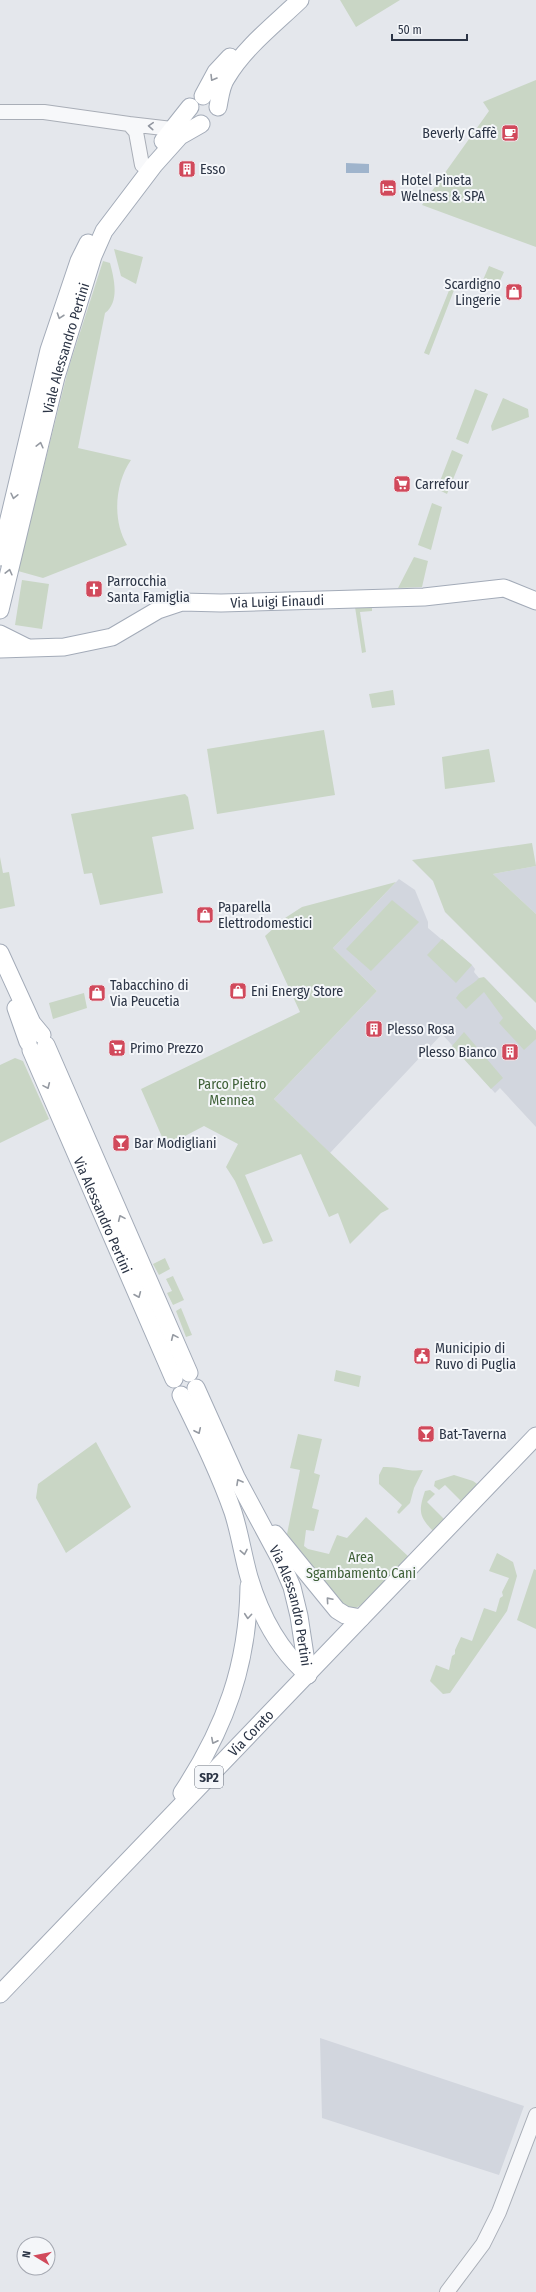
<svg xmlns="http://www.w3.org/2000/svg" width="536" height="2292" viewBox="0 0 536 2292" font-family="'Fira Sans Condensed',sans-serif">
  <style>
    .built { fill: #d2d6de }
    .green { fill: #c9d6c5 }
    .water { fill: #9fb4cc }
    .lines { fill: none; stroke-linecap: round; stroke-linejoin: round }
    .minor-casing { stroke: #a9aeb7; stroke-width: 16 }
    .major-casing { stroke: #a3abb8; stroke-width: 19 }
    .minor { stroke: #f7f8fa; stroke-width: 14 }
    .major { stroke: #fff; stroke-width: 17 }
    .oneway { stroke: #959aa2 }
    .oneway2 { stroke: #9196a0 }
    .labels { text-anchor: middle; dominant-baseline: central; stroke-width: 4; stroke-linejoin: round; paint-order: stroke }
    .shield { fill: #f4f6f9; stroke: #676e7b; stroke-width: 1 }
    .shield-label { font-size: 13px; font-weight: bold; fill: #2b3445 }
    .poi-label { font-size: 14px; fill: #2b3445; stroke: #f4f6f9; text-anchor: start }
    .street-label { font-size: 14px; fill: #2b3445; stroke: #f4f6f9 }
    .park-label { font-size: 14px; fill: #3f6138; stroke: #f4f6f9 }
  </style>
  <rect width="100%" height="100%" fill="#e4e7ec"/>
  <!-- built -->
  <path class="built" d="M536 866V914L493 874Z
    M399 879 415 890 428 922V928L472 965 475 969 474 972 479 978H485L536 1031V1127L500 1088 495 1093 442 1034 330 1153 274 1099 377 991 333 948Z
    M320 2038 524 2106 499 2175 322 2118Z"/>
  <!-- green -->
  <path class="green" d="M340 0H400L356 27Z
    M536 80V247L422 205 489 111 483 102Z
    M114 249 143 257 136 284 121 276Z
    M103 261 110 263C114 278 120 302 105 313L78 448 131 460C115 483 112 520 127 545L43 578 18 571 68 370Z
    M489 266 504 272 498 285 483 280Z
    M452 283 456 285 429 355 424 353Z
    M475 389 488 394 468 444 456 439Z
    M503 398 528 409 529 417 492 431 491 426Z
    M452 450 463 455 447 494 437 489Z
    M432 503 442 507 431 550 418 545Z
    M414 557 428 561 422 587 398 588Z
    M22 580 49 584 42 629 15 625Z
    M355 607H372V611L360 612 366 652 362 653Z
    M393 690 395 705 372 708 369 694Z
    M324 730 335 795 217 814 207 749Z
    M489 749 495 782 445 789 442 757Z
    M185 794 188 797 194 829 152 837 163 893 100 905 92 873 84 874 71 814Z
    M532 843 536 866 493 874 536 914V1003L445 912 433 881 412 860Z
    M0 857 3 873 9 872 15 906 0 909Z
    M396 882 333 948 377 991 274 1099 389 1209 381 1213 350 1244 338 1213 329 1217 301 1154 245 1175 273 1241 263 1244 235 1181 226 1167 238 1144 204 1126 166 1146 141 1089 300 1012 265 936 285 918 302 907Z
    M392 900 419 922 371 971 346 949Z
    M442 939 472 965 456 983 427 955Z
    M484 977 536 1031V1039L524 1050 499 1023 503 1018 484 992 466 1009 456 998C462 988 472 986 479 978Z
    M84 993 87 1008 53 1019 49 1003Z
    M464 1032 503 1078 491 1089 452 1046Z
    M15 1058 23 1061 49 1119 0 1143V1065Z
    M165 1258 170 1269 159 1275 153 1264Z
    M173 1276 184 1300 173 1305 167 1293 172 1291 166 1279Z
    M181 1308 192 1335 186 1337 176 1311Z
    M336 1370 361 1376 359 1387 334 1381Z
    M298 1434 322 1439 314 1473 320 1475 312 1508 319 1510 314 1531 306 1530 304 1546 308 1549 329 1554 337 1535 347 1538 366 1517 409 1557 363 1604 354 1609 345 1607 287 1534 300 1470 290 1468Z
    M96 1442 131 1507 66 1553 36 1498 38 1484Z
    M383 1467C399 1466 406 1472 423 1470L414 1488 410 1503 399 1514 397 1512 402 1505 379 1484V1475Z
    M454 1475 473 1481 480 1486 465 1505 445 1485 439 1490 434 1486 435 1481Z
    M430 1490 435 1494 427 1502 447 1522 435 1533C419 1517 418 1512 425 1491Z
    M497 1553 513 1562 517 1576 507 1611 450 1693 443 1694 430 1681 436 1665 449 1670 452 1656 455 1654V1650L461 1637 472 1641 484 1608 496 1612 500 1598 503 1596 502 1592 509 1578 489 1571Z
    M534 1569 536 1570V1629L517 1620Z"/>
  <!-- water -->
  <path class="water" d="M346 163 369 164V173H346Z"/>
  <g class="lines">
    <defs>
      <path id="minor" d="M0 112H44L129 124 136 132 142 165
        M129 124 172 129
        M447 2292 483 2244 499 2212 536 2115"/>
      <g id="major">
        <path d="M203 96 216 72 230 57"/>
        <path d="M218 107C220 97 221 85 227 77 245 47 275 24 300 0"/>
        <path d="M163 141 190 107"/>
        <path d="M0 557 49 350 79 261 88 243"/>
        <path id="s1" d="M0 610 56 377 93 256 104 231 154 165 180 136 201 124"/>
        <path d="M0 634 26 647"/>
        <path id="s2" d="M0 649 64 647 112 637 158 610 182 602 221 603 424 597 504 588 536 601"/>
        <path d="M0 953 32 1023 42 1035"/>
        <path d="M16 1008 28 1042"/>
        <path d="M46 1045 189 1373"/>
        <path id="s3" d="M31 1050 174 1379"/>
        <path id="s4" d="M196 1388 236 1477 280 1559 292 1587 299 1616 308 1675"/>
        <path d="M181 1395C200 1434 219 1472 233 1512 240 1534 243 1556 249 1577 260 1614 279 1650 308 1675"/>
        <path d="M275 1534 337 1610 345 1615 361 1618"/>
        <path d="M182 1793C225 1728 248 1665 249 1586"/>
        <path id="s5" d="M0 1994 536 1436"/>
      </g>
    </defs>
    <!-- minor casing -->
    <use href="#minor" class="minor-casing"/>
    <!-- major casing -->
    <use href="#major" class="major-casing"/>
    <!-- minor -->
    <use href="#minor" class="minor"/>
    <!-- major -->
    <use href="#major" class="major"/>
  </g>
  <!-- one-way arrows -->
  <defs><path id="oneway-chevron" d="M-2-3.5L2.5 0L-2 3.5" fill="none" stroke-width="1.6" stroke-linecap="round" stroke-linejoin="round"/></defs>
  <g class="oneway">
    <use href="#oneway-chevron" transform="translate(213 78) rotate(121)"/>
    <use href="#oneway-chevron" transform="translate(60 316) rotate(109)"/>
    <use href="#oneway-chevron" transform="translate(40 445) rotate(-76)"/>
    <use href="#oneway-chevron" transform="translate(14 496) rotate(103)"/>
    <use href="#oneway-chevron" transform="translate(9 572) rotate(-76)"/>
    <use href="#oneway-chevron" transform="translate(47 1086) rotate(66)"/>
    <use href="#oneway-chevron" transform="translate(121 1218) rotate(-114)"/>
    <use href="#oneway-chevron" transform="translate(138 1295) rotate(67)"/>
    <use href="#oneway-chevron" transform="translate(174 1337) rotate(-114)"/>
    <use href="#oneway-chevron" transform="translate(198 1431) rotate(65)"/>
    <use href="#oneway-chevron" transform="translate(239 1482) rotate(-119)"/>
    <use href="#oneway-chevron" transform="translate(244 1552) rotate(79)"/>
    <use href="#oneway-chevron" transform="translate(329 1600) rotate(-131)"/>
    <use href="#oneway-chevron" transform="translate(248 1616) rotate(95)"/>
    <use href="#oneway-chevron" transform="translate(214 1741) rotate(117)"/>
  </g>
  <use class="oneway2" href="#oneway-chevron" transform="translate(151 126) rotate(-176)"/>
  <!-- icons -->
  <defs>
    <symbol id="cafe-square" viewBox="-11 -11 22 22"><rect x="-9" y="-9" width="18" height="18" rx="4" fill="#d1495b" stroke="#f4f6f9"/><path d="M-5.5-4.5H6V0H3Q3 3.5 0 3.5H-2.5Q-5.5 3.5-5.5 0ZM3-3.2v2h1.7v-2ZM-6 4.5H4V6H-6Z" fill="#fff"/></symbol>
    <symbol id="building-square" viewBox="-11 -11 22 22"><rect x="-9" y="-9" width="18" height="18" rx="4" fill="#d1495b" stroke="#f4f6f9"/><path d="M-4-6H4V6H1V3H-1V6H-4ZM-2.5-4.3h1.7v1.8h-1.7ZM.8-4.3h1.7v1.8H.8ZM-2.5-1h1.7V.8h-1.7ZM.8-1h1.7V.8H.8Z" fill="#fff"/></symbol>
    <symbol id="hotel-square" viewBox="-11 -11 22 22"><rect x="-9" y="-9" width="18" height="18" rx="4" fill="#d1495b" stroke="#f4f6f9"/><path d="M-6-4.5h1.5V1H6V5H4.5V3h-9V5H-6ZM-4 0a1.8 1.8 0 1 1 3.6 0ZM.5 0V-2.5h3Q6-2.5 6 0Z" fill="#fff"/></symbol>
    <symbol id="shop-square" viewBox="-11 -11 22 22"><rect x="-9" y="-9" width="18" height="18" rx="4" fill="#d1495b" stroke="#f4f6f9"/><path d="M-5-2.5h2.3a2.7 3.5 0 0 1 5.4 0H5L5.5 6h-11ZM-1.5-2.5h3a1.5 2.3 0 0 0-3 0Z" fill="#fff"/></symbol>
    <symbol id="supermarket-square" viewBox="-11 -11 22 22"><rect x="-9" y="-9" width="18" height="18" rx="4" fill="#d1495b" stroke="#f4f6f9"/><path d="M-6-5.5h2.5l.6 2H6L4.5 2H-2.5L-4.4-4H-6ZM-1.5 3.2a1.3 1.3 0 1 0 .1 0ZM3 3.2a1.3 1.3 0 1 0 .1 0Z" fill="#fff"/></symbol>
    <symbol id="church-square" viewBox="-11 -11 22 22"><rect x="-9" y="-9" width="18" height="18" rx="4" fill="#d1495b" stroke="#f4f6f9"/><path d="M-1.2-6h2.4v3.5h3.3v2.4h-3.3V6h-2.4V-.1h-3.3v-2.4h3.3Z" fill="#fff"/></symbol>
    <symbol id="bar-square" viewBox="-11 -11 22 22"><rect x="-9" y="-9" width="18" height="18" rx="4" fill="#d1495b" stroke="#f4f6f9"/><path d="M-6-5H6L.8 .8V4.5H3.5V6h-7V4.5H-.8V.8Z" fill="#fff"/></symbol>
    <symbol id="civic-square" viewBox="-11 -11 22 22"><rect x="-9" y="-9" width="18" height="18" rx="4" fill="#d1495b" stroke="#f4f6f9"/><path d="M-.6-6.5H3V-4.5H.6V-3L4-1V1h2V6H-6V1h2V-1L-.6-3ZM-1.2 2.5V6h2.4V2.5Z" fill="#fff"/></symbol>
  </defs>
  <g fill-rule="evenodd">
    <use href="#cafe-square" x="500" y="123" width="20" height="20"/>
    <use href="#building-square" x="177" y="159" width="20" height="20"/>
    <use href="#hotel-square" x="378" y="178" width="20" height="20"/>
    <use href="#shop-square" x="504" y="282" width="20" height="20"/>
    <use href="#supermarket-square" x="392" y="474" width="20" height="20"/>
    <use href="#church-square" x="84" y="579" width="20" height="20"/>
    <use href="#shop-square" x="195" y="905" width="20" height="20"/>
    <use href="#shop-square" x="228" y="981" width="20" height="20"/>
    <use href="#shop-square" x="87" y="983" width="20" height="20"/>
    <use href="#building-square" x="364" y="1019" width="20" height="20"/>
    <use href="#supermarket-square" x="107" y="1038" width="20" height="20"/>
    <use href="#building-square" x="500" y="1042" width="20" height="20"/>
    <use href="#bar-square" x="111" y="1133" width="20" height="20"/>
    <use href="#civic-square" x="412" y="1346" width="20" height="20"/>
    <use href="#bar-square" x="416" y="1424" width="20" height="20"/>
  </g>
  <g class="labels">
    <!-- shield labels -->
    <rect class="shield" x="195" y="1766" width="28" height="22" rx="3"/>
    <g class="shield-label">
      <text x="209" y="1777">SP2</text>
    </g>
    <!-- poi labels -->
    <g class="poi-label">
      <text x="497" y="133" text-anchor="end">Beverly Caffè</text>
      <text x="200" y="169">Esso</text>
      <text x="401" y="180">Hotel Pineta<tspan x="401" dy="16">Welness &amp; SPA</tspan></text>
      <text x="501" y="284" text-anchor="end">Scardigno<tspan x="501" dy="16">Lingerie</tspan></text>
      <text x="415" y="484">Carrefour</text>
      <text x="107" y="581">Parrocchia<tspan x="107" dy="16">Santa Famiglia</tspan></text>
      <text x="218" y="907">Paparella<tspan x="218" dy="16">Elettrodomestici</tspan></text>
      <text x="110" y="985">Tabacchino di<tspan x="110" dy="16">Via Peucetia</tspan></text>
      <text x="251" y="991">Eni Energy Store</text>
      <text x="387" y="1029">Plesso Rosa</text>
      <text x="130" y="1048">Primo Prezzo</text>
      <text x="497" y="1052" text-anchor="end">Plesso Bianco</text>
      <text x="134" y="1143">Bar Modigliani</text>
      <text x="435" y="1348">Municipio di<tspan x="435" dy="16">Ruvo di Puglia</tspan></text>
      <text x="439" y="1434">Bat-Taverna</text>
    </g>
    <!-- street labels -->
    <g class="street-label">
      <text stroke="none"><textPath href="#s1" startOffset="270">Viale Alessandro Pertini</textPath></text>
      <text stroke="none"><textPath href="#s2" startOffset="287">Via Luigi Einaudi</textPath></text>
      <text stroke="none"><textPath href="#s3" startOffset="180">Via Alessandro Pertini</textPath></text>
      <text stroke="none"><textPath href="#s4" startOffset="239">Via Alessandro Pertini</textPath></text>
      <text stroke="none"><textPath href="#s5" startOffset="362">Via Corato</textPath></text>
    </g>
    <!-- park labels -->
    <g class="park-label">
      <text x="232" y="1084">Parco Pietro<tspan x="232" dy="16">Mennea</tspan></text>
      <text x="361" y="1557">Area<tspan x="361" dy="16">Sgambamento Cani</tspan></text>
    </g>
  </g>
  <!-- north arrow -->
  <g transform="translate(36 2256) rotate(280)"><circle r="19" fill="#f4f6f9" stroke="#a4a8b1"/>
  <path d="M0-3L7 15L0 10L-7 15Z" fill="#d1495b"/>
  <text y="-6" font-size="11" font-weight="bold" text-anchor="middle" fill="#2b3445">N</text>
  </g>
  <!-- scale -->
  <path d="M392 34v6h75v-6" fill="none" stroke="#2b3445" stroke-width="2"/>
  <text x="398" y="34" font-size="12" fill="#2b3445" stroke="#f4f6f9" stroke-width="3" paint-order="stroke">50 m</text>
</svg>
